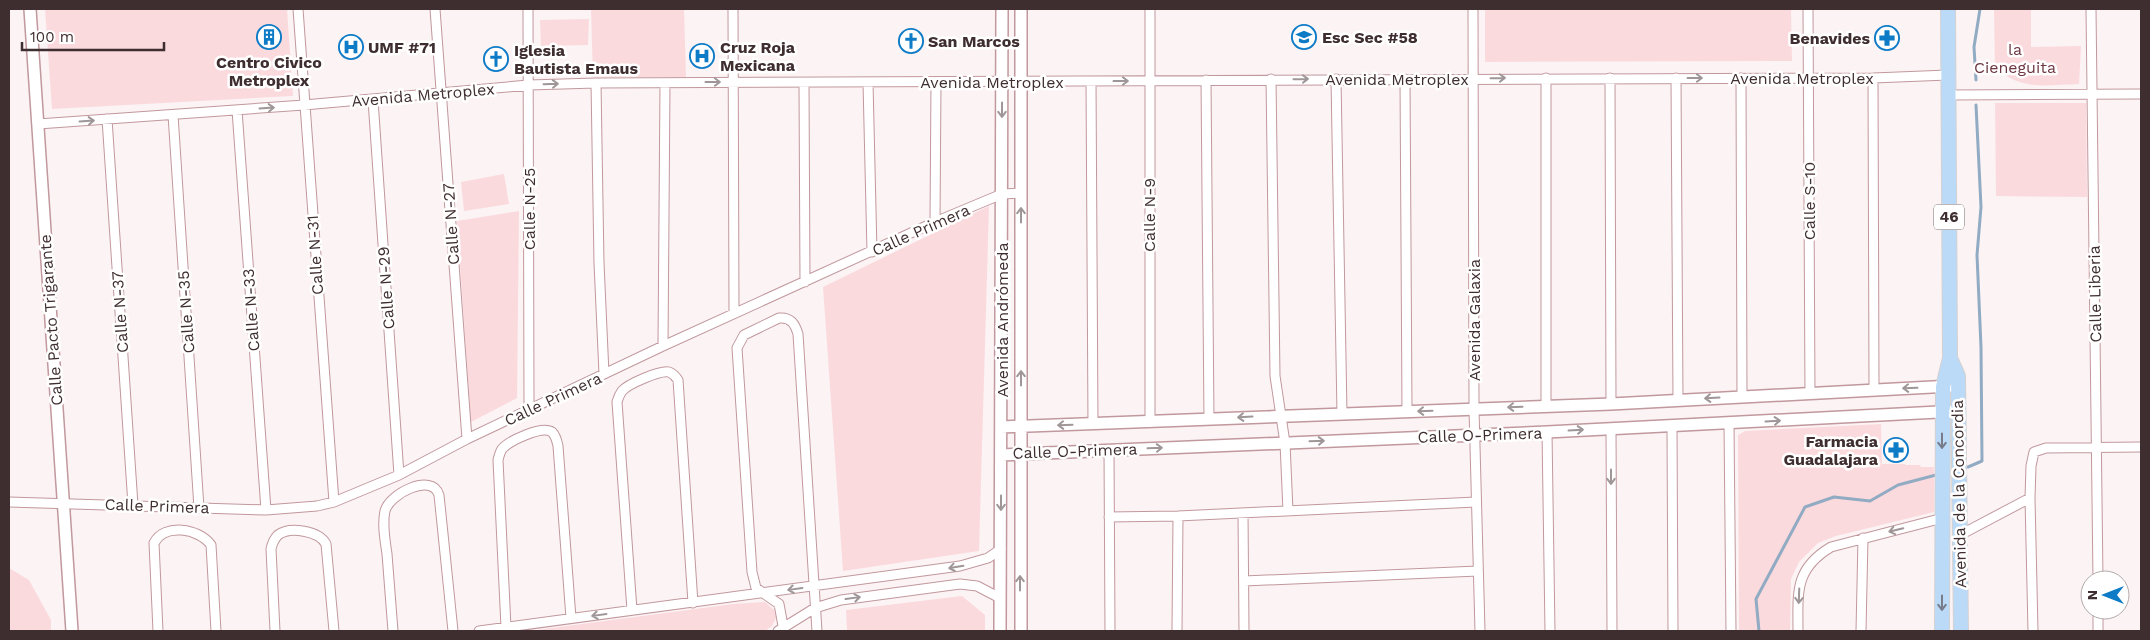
<svg xmlns="http://www.w3.org/2000/svg" width="2150" height="640" viewBox="0 0 2150 640" font-family="'Work Sans',sans-serif">
  <style>
    .green { fill: #fbdade }
    .lines { fill: none; stroke-linecap: round; stroke-linejoin: round }
    .stream { stroke: #91abc3; stroke-width: 3 }
    .minor-casing { stroke: #c1989d; stroke-width: 11 }
    .tertiary-casing { stroke: #c1989d; stroke-width: 14 }
    .primary-casing { stroke: #d5d1d1; stroke-width: 16 }
    .minor { stroke: #fff; stroke-width: 9 }
    .tertiary { stroke: #fff; stroke-width: 11 }
    .primary { stroke: #bbdaf7; stroke-width: 14 }
    .oneway { stroke: #9f9698 }
    .oneway2 { stroke: #777b8a }
    .labels { text-anchor: middle; dominant-baseline: central; stroke-width: 5; stroke-linejoin: round; paint-order: stroke }
    .shield { fill: #fff; stroke: #796d6e; stroke-width: 1 }
    .shield-label { font-size: 15px; font-weight: bold; fill: #3f2e30 }
    .poi-label { font-size: 16px; font-weight: bold; fill: #3f2e30; stroke: #fff; text-anchor: start }
    .park-label { font-size: 16px; fill: #6c3741; stroke: #fff }
    .street-label { font-size: 16px; fill: #3f2e30; stroke: #fff }
  </style>
  <rect width="100%" height="100%" fill="#fcf3f4"/>
  <!-- green -->
  <path class="green" d="M45 9H287L293 96 52 109Z
    M591 9H684L686 77H593Z
    M1485 9H1791L1792 61 1485 62Z
    M1994 9H2031V47L2081 46 2079 84C2045 85 2023 91 1995 68Z
    M589 19 588 45 541 46 540 20Z
    M1995 103H2086L2087 197 1996 196Z
    M504 174 509 204 464 211 461 182Z
    M989 206 979 551 843 571 823 287Z
    M519 211 517 398 471 422 457 221Z
    M1881 424 1882 464H1905V465H1920L1921 467H1934V512L1836 536 1818 543 1799 562 1791 579 1790 631H1739L1738 435 1745 431Z
    M9 568 29 580 51 620V631H9Z
    M962 596 985 615V631H847L846 610Z
    M765 602 774 610 776 618 772 626 765 631H529L733 604Z"/>
  <g class="lines">
    <!-- stream -->
    <path class="stream" d="M1976 80 1974 47 1980 9
      M1968 467 1982 461 1981 347 1977 255 1981 207 1976 105
      M1759 631 1756 599 1805 507 1834 497 1870 501 1898 485 1936 475"/>
    <defs>
      <path id="minor" d="M298 9 334 502
        M435 9 467 439
        M528 9 529 410
        M733 9 734 313
        M1150 9V422
        M1473 9 1474 409 1480 631
        M1808 9 1810 394
        M2091 9 2098 580
        M1610 78 1611 404
        M1676 78 1678 400
        M1741 78 1742 397
        M1873 78 1874 389
        M1271 79 1275 376 1285 443 1288 511
        M1336 79 1342 414
        M1405 79 1407 411
        M1206 80 1209 419
        M1091 81 1093 424
        M868 82 872 252
        M596 83 599 263 604 374
        M804 83 805 282
        M1948 95 2141 94
        M373 100 399 475
        M237 110 266 510
        M173 115 199 508
        M107 119 133 505
        M38 124 304 105 529 85 596 83 1873 78 1948 75
        M935 222 936 82
        M663 346 665 83
        M1546 406V78
        M1729 423 1731 631
        M1672 426 1673 631
        M1611 429 1612 631
        M1547 432 1550 631
        M1109 450 1110 631
        M9 502 266 510 317 506 334 502 399 475 467 439 663 346 935 222 1002 194 1021 193
        M1243 513 1244 631
        M1109 517 1178 516 1476 502
        M1960 535 2030 498
        M1244 581 1478 571
        M632 610 617 402C618 399 619 395 622 391 628 384 660 370 669 372 674 374 676 377 678 380L693 603
        M2098 610V631
        M783 626 779 604 756 588 752 572 737 348 744 335 779 318C791 317 795 324 798 334L817 631
        M506 627 498 460C499 456 500 452 502 449 509 441 542 425 552 432 556 436 557 441 558 446L571 618
        M158 631 154 543C164 523 199 528 211 545L216 631
        M275 631 271 549C272 544 274 539 278 535 290 526 319 531 326 544L334 631
        M393 631C391 605 389 579 387 554 385 540 382 524 385 511 389 494 432 472 439 495L453 631
        M479 631 960 566 988 558 1001 549
        M778 631 815 608 841 600 960 584 977 586 1000 598
        M1177 631 1178 516
        M1798 631C1798 593 1794 569 1831 547L1943 518
        M1861 631 1863 538
        M2033 631 2030 498 2031 466 2034 452 2046 448 2141 447"/>
      <path id="tertiary" d="M30 9 72 631
        M1021 9V631
        M1001 427 1611 404 1951 386
        M1001 455 1547 432 1958 411
        M1000 631 1002 9"/>
      <path id="primary" d="M1950 358 1958 376 1961 631
        M1942 631 1943 387 1950 358 1948 9"/>
    </defs>
    <!-- minor casing -->
    <use href="#minor" class="minor-casing"/>
    <!-- tertiary casing -->
    <use href="#tertiary" class="tertiary-casing"/>
    <!-- primary casing -->
    <use href="#primary" class="primary-casing"/>
    <!-- minor -->
    <use href="#minor" class="minor"/>
    <!-- tertiary -->
    <use href="#tertiary" class="tertiary"/>
    <!-- primary -->
    <use href="#primary" class="primary"/>
  </g>
  <!-- one-way arrows -->
  <defs><path id="oneway-shaft" d="M-6 0H5M1.5-3L5.5 0L1.5 3" fill="none" stroke-width="1.6" stroke-linecap="round" stroke-linejoin="round" transform="scale(1.25)"/></defs>
  <g class="oneway">
    <use href="#oneway-shaft" transform="translate(1498 78) rotate(-1)"/>
    <use href="#oneway-shaft" transform="translate(1695 78)"/>
    <use href="#oneway-shaft" transform="translate(1301 79) rotate(-1)"/>
    <use href="#oneway-shaft" transform="translate(1121 81)"/>
    <use href="#oneway-shaft" transform="translate(713 82)"/>
    <use href="#oneway-shaft" transform="translate(551 84) rotate(-2)"/>
    <use href="#oneway-shaft" transform="translate(267 108) rotate(-4)"/>
    <use href="#oneway-shaft" transform="translate(1002 110) rotate(90)"/>
    <use href="#oneway-shaft" transform="translate(87 121) rotate(-4)"/>
    <use href="#oneway-shaft" transform="translate(1021 215) rotate(-90)"/>
    <use href="#oneway-shaft" transform="translate(1021 378) rotate(-90)"/>
    <use href="#oneway-shaft" transform="translate(1910 388) rotate(178)"/>
    <use href="#oneway-shaft" transform="translate(1712 398) rotate(177)"/>
    <use href="#oneway-shaft" transform="translate(1515 407) rotate(178)"/>
    <use href="#oneway-shaft" transform="translate(1425 411) rotate(178)"/>
    <use href="#oneway-shaft" transform="translate(1245 417) rotate(177)"/>
    <use href="#oneway-shaft" transform="translate(1773 421) rotate(-3)"/>
    <use href="#oneway-shaft" transform="translate(1065 425) rotate(178)"/>
    <use href="#oneway-shaft" transform="translate(1576 430) rotate(-3)"/>
    <use href="#oneway-shaft" transform="translate(1317 441) rotate(-2)"/>
    <use href="#oneway-shaft" transform="translate(1155 448) rotate(-2)"/>
    <use href="#oneway-shaft" transform="translate(1611 477) rotate(90)"/>
    <use href="#oneway-shaft" transform="translate(1001 503) rotate(90)"/>
    <use href="#oneway-shaft" transform="translate(1896 530) rotate(166)"/>
    <use href="#oneway-shaft" transform="translate(956 567) rotate(171)"/>
    <use href="#oneway-shaft" transform="translate(1020 583) rotate(-90)"/>
    <use href="#oneway-shaft" transform="translate(795 589) rotate(172)"/>
    <use href="#oneway-shaft" transform="translate(1799 596) rotate(92)"/>
    <use href="#oneway-shaft" transform="translate(853 598) rotate(-8)"/>
    <use href="#oneway-shaft" transform="translate(599 615) rotate(172)"/>
  </g>
  <g class="oneway2">
    <use href="#oneway-shaft" transform="translate(1942 441) rotate(90)"/>
    <use href="#oneway-shaft" transform="translate(1942 603) rotate(90)"/>
  </g>
  <!-- icons -->
  <defs>
    <symbol id="building-ring" viewBox="-11 -11 22 22"><circle r="9.5" fill="#fff" stroke="#0e7bc6" stroke-width="1.5"/><path d="M-4-6H4V6H1V3H-1V6H-4ZM-2.5-4.3h1.7v1.8h-1.7ZM.8-4.3h1.7v1.8H.8ZM-2.5-1h1.7V.8h-1.7ZM.8-1h1.7V.8H.8Z" fill="#0e7bc6"/></symbol>
    <symbol id="school-ring" viewBox="-11 -11 22 22"><circle r="9.5" fill="#fff" stroke="#0e7bc6" stroke-width="1.5"/><path d="M0-5L7-2L0 1L-7-2ZM-4 1L0 2.5L4 1V4Q0 6-4 4Z" fill="#0e7bc6"/></symbol>
    <symbol id="pharmacy-ring" viewBox="-11 -11 22 22"><circle r="9.5" fill="#fff" stroke="#0e7bc6" stroke-width="1.5"/><path d="M-2-6h4v4h4v4h-4v4h-4v-4h-4v-4h4Z" fill="#0e7bc6"/></symbol>
    <symbol id="church-ring" viewBox="-11 -11 22 22"><circle r="9.5" fill="#fff" stroke="#0e7bc6" stroke-width="1.5"/><path d="M-1.2-6h2.4v3.5h3.3v2.4h-3.3V6h-2.4V-.1h-3.3v-2.4h3.3Z" fill="#0e7bc6"/></symbol>
    <symbol id="hospital-ring" viewBox="-11 -11 22 22"><circle r="9.5" fill="#fff" stroke="#0e7bc6" stroke-width="1.5"/><path d="M-5-5h3v3.5h4V-5h3V5h-3V1.5h-4V5h-3Z" fill="#0e7bc6"/></symbol>
  </defs>
  <g fill-rule="evenodd">
    <use href="#building-ring" x="255" y="23" width="28" height="28"/>
    <use href="#school-ring" x="1290" y="23" width="28" height="28"/>
    <use href="#pharmacy-ring" x="1873" y="24" width="28" height="28"/>
    <use href="#church-ring" x="897" y="27" width="28" height="28"/>
    <use href="#hospital-ring" x="337" y="33" width="28" height="28"/>
    <use href="#hospital-ring" x="688" y="42" width="28" height="28"/>
    <use href="#church-ring" x="482" y="45" width="28" height="28"/>
    <use href="#pharmacy-ring" x="1882" y="436" width="28" height="28"/>
  </g>
  <g class="labels">
    <!-- shield labels -->
    <rect class="shield" x="1934" y="204.5" width="30" height="25" rx="4"/>
    <g class="shield-label">
      <text x="1949" y="217">46</text>
    </g>
    <!-- poi labels -->
    <g class="poi-label">
      <text x="1322" y="37">Esc Sec #58</text>
      <text x="1870" y="38" text-anchor="end">Benavides</text>
      <text x="928" y="41">San Marcos</text>
      <text x="368" y="47">UMF #71</text>
      <text x="720" y="47">Cruz Roja<tspan x="720" dy="18">Mexicana</tspan></text>
      <text x="514" y="50">Iglesia<tspan x="514" dy="18">Bautista Emaus</tspan></text>
      <text x="269" y="62" text-anchor="middle">Centro Civico<tspan x="269" dy="18">Metroplex</tspan></text>
      <text x="1878" y="441" text-anchor="end">Farmacia<tspan x="1878" dy="18">Guadalajara</tspan></text>
    </g>
    <!-- park labels -->
    <g class="park-label">
      <text x="2015" y="49">la<tspan x="2015" dy="18">Cieneguita</tspan></text>
    </g>
    <!-- street labels -->
    <g class="street-label">
      <text x="1802" y="78">Avenida Metroplex</text>
      <text x="1397" y="79">Avenida Metroplex</text>
      <text x="992" y="82">Avenida Metroplex</text>
      <text transform="translate(423 95) rotate(-5)">Avenida Metroplex</text>
      <text transform="translate(1809 201) rotate(-90)">Calle S-10</text>
      <text transform="translate(529 209) rotate(-90)">Calle N-25</text>
      <text transform="translate(1149 215) rotate(-90)">Calle N-9</text>
      <text transform="translate(451 224) rotate(-94)">Calle N-27</text>
      <text transform="translate(921 230) rotate(-24)">Calle Primera</text>
      <text transform="translate(315 255) rotate(-94)">Calle N-31</text>
      <text transform="translate(386 288) rotate(-94)">Calle N-29</text>
      <text transform="translate(2095 294) rotate(-91)">Calle Liberia</text>
      <text transform="translate(251 310) rotate(-94)">Calle N-33</text>
      <text transform="translate(120 312) rotate(-94)">Calle N-37</text>
      <text transform="translate(186 312) rotate(-94)">Calle N-35</text>
      <text transform="translate(51 320) rotate(-94)">Calle Pacto Trigarante</text>
      <text transform="translate(1002 320) rotate(-90)">Avenida Andrómeda</text>
      <text transform="translate(1474 320) rotate(-90)">Avenida Galaxia</text>
      <text transform="translate(553 399) rotate(-25)">Calle Primera</text>
      <text transform="translate(1480 435) rotate(-2)">Calle O-Primera</text>
      <text transform="translate(1075 451) rotate(-2)">Calle O-Primera</text>
      <text transform="translate(1959 494) rotate(-91)">Avenida de la Concordia</text>
      <text transform="translate(157 506) rotate(2)">Calle Primera</text>
    </g>
  </g>
  <!-- border -->
  <rect width="2150" height="640" fill="none" stroke="#3f2e30" stroke-width="20"/>
  <!-- north arrow -->
  <g transform="translate(2105 595) rotate(270)"><circle r="24" fill="#ffffff" stroke="#b2abac"/>
  <path d="M0-4L9 19L0 12L-9 19Z" fill="#0e7bc6"/>
  <text y="-8" font-size="14" font-weight="bold" text-anchor="middle" fill="#3f2e30">N</text>
  </g>
  <!-- scale -->
  <path d="M22 42v8h142v-8" fill="none" stroke="#3f2e30" stroke-width="2.5"/>
  <text x="30" y="42" font-size="15" fill="#3f2e30" stroke="#ffffff" stroke-width="4" paint-order="stroke">100 m</text>
</svg>
